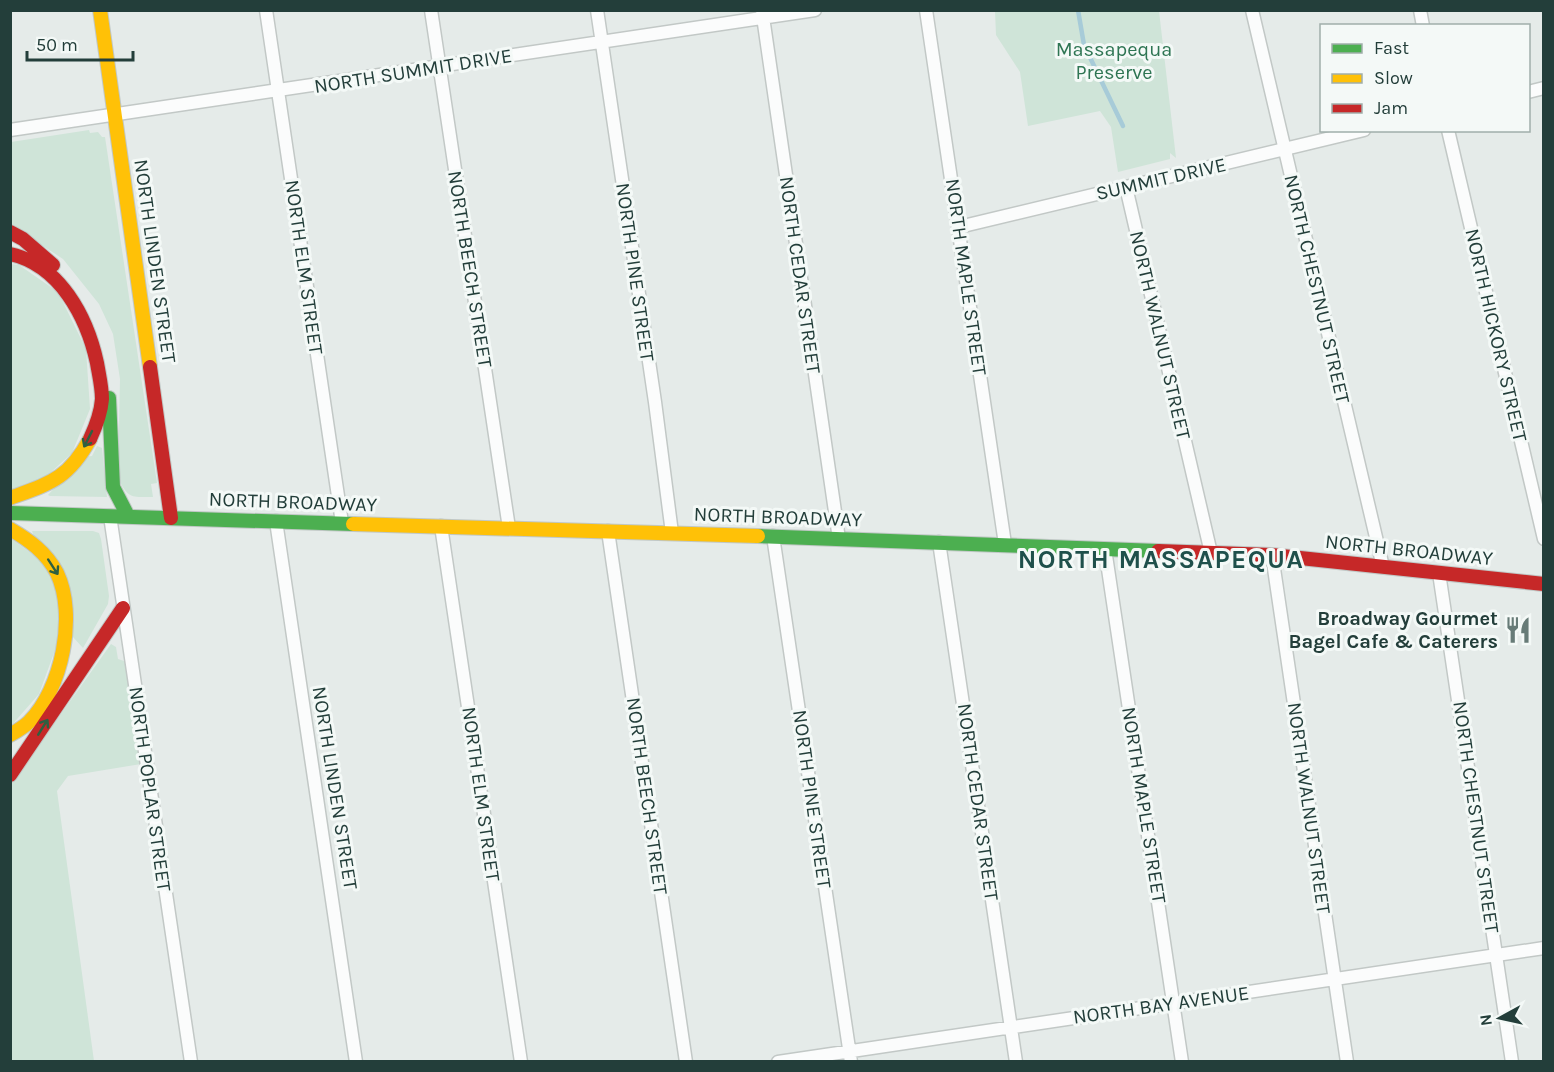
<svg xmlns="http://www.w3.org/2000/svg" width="1554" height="1072" viewBox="0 0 1554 1072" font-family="Karla,sans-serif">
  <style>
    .green { fill: #cfe4d8 }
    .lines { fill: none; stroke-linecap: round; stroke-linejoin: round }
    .stream { stroke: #a7cbd8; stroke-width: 4.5 }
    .street-casing { stroke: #c2c8c6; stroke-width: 15 }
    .fast-casing { stroke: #c1c8c6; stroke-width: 16 }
    .slow-casing { stroke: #c1c8c6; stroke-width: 16 }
    .jam-casing { stroke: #c1c8c6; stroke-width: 16 }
    .street { stroke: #fbfcfc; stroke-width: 12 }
    .fast { stroke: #4caf50; stroke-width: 14 }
    .slow { stroke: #ffc107; stroke-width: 14 }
    .jam { stroke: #c62828; stroke-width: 14 }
    .oneway { stroke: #2f6041 }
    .labels { text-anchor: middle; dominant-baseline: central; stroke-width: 6; stroke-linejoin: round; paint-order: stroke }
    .park-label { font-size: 20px; fill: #2e7553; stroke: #f4f9f7 }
    .street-label { font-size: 20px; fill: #233e3a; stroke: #f4f9f7 }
    .poi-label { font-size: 20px; font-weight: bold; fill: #233e3a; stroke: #f4f9f7; text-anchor: end }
    .district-label { font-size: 26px; font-weight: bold; letter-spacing: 1.5px; fill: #1f504b; stroke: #f4f9f7 }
  </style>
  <rect width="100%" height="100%" fill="#e5ebe9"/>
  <!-- green -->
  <path class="green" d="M995 11H1159L1176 158 1170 153V159L1118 172 1111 127 1100 111 1028 126 1020 72 996 35Z
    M89 130 90 133 98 132 102 137H105L157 483 151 484 153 497C131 497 129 499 118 479L120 379 113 334 99 304 63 259 11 225V142Z
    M10 264 19 265 58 292 86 349 90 409 72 453 38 484 10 491Z
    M97 446 102 448 107 497 50 496 48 495 83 457 92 456Z
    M32 531H93L99 533 101 539 109 596 108 604 83 648 72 636Z
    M10 538 45 563 59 594 58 642 39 694 10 727Z
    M111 644 116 647 118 659 127 662 141 764 68 776 57 791 94 1061 11 1062V784Z"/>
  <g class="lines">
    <!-- stream -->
    <path class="stream" d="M1078 10 1084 45 1123 126"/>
    <defs>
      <path id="street" d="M266 10 342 523
        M431 10 509 528
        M597 10 655 402 672 533
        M762 10 839 539
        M926 10 1005 544
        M1252 10 1383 567
        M1420 10 1423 26
        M1528 92 1544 88
        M10 130 815 10
        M1448 130 1544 539
        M1126 187 1211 553
        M959 227 1364 130
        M110 516 191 1062
        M276 521 356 1062
        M441 526 521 1062
        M608 531 686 1062
        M773 536 851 1062
        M939 542 1016 1062
        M1105 549 1182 1062
        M1272 555 1347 1062
        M1439 573 1512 1062
        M778 1062 1544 948"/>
      <path id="fast" d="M109 398 113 487 128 516
        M10 513 353 524
        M758 536 1158 551"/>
      <path id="slow" d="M100 10 150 367
        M10 498C51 483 68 479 90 439
        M353 524 758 536
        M10 529C29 540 46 552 57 573 77 615 62 689 29 722 24 727 17 731 10 735"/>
      <path id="jam" d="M10 232 23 239 53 265
        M10 254C60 265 87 317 97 363 99 375 102 387 102 399 101 413 96 426 90 439
        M150 367 171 518
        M1158 551 1272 555 1544 584
        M10 775 123 608"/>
    </defs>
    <!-- street casing -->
    <use href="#street" class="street-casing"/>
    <!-- fast casing -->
    <use href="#fast" class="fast-casing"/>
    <!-- slow casing -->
    <use href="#slow" class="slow-casing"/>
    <!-- jam casing -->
    <use href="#jam" class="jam-casing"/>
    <!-- street -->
    <use href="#street" class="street"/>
    <!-- fast -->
    <use href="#fast" class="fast"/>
    <!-- slow -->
    <use href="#slow" class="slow"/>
    <!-- jam -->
    <use href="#jam" class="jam"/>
  </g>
  <!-- one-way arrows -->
  <defs><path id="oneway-shaft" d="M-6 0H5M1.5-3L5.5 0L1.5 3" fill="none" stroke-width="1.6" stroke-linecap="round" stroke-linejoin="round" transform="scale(1.5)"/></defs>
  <g class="oneway">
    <use href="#oneway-shaft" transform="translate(88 439) rotate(117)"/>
    <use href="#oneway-shaft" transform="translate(53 567) rotate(57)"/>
    <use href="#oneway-shaft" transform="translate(43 727) rotate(-58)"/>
  </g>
  <!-- icons -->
  <defs>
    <symbol id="restaurant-bare" viewBox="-9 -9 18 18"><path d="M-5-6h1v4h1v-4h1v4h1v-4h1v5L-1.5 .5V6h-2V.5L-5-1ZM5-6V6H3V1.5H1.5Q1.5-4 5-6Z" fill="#677b77" stroke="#f4f9f7" stroke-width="2.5" paint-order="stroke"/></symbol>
  </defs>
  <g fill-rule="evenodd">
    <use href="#restaurant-bare" x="1499" y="611" width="38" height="38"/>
  </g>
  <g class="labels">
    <!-- park labels -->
    <g class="park-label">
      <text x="1114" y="49">Massapequa<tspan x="1114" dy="23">Preserve</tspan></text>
    </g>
    <!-- street labels -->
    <g class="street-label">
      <text transform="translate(413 71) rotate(-9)">NORTH SUMMIT DRIVE</text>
      <text transform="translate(1161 179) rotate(-13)">SUMMIT DRIVE</text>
      <text transform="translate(155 261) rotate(82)">NORTH LINDEN STREET</text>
      <text transform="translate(304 267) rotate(82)">NORTH ELM STREET</text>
      <text transform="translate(470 269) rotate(81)">NORTH BEECH STREET</text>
      <text transform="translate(635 272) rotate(82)">NORTH PINE STREET</text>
      <text transform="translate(800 275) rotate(82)">NORTH CEDAR STREET</text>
      <text transform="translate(966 277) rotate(82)">NORTH MAPLE STREET</text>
      <text transform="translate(1317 289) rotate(77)">NORTH CHESTNUT STREET</text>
      <text transform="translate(1160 335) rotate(77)">NORTH WALNUT STREET</text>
      <text transform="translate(1496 335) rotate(77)">NORTH HICKORY STREET</text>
      <text transform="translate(293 502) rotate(2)">NORTH BROADWAY</text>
      <text transform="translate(778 517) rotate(2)">NORTH BROADWAY</text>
      <text transform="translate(1409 550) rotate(6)">NORTH BROADWAY</text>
      <text transform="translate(335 788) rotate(81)">NORTH LINDEN STREET</text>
      <text transform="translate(150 789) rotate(82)">NORTH POPLAR STREET</text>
      <text transform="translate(481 794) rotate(82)">NORTH ELM STREET</text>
      <text transform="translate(647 796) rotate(82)">NORTH BEECH STREET</text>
      <text transform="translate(812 799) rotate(82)">NORTH PINE STREET</text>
      <text transform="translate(978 802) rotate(82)">NORTH CEDAR STREET</text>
      <text transform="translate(1144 805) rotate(81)">NORTH MAPLE STREET</text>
      <text transform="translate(1309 808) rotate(82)">NORTH WALNUT STREET</text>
      <text transform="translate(1476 817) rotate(82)">NORTH CHESTNUT STREET</text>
      <text transform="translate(1161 1005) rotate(-8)">NORTH BAY AVENUE</text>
    </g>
    <!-- poi labels -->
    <g class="poi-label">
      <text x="1498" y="618">Broadway Gourmet<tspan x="1498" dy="23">Bagel Cafe &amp; Caterers</tspan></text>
    </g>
    <!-- district labels -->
    <g class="district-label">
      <text x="1161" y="559">NORTH MASSAPEQUA</text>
    </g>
  </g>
  <!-- border -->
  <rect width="1554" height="1072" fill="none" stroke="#233e3a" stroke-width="24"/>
  <!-- legend -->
  <rect x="1320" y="24" width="210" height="108" fill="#f4f9f7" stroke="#a0aeab" stroke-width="1.5"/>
  <rect x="1332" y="44" width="30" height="9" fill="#4caf50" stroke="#a0aeab" stroke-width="1.5"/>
  <text x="1374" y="54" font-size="18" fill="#233e3a">Fast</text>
  <rect x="1332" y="74" width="30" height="9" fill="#ffc107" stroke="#a0aeab" stroke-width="1.5"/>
  <text x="1374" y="84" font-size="18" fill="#233e3a">Slow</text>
  <rect x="1332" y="104" width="30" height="9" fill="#c62828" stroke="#a0aeab" stroke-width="1.5"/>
  <text x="1374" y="114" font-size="18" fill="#233e3a">Jam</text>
  <!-- north arrow -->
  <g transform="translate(1500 1018) rotate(262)" stroke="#f4f9f7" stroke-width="4.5" paint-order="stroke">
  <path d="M0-4.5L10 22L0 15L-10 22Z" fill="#233e3a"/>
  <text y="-9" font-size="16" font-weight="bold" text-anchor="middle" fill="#233e3a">N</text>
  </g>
  <!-- scale -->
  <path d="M27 51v9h106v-9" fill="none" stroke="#233e3a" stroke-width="3"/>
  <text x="36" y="51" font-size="18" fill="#233e3a" stroke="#f4f9f7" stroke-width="4.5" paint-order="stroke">50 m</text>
</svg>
